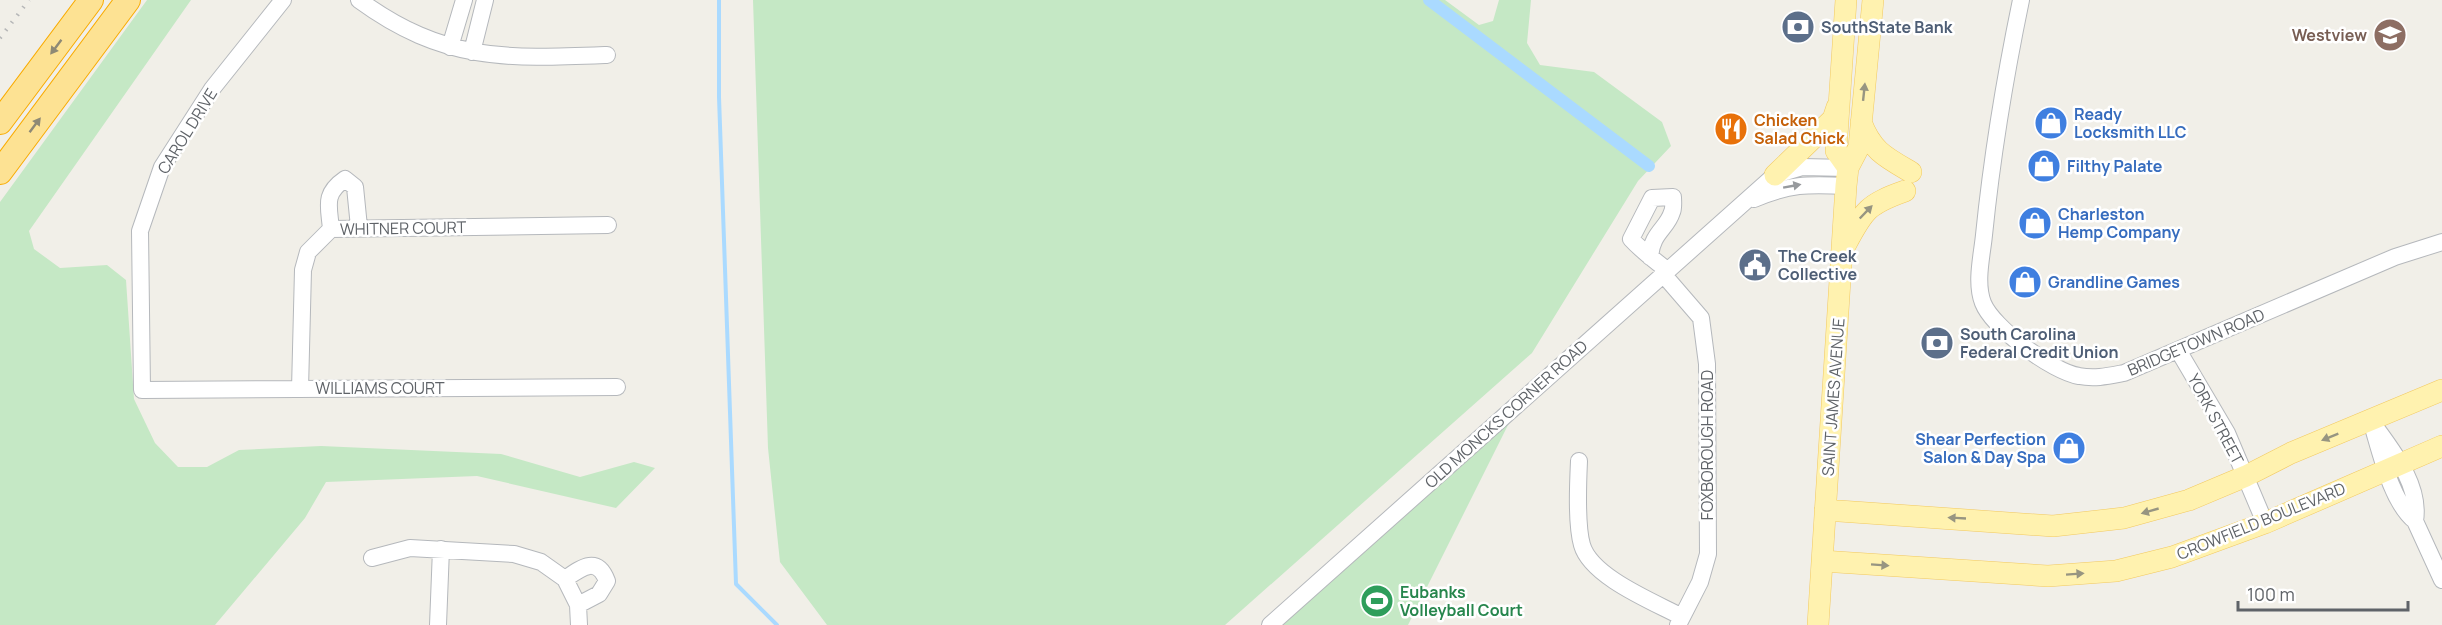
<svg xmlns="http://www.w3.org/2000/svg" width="2442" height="625" viewBox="0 0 2442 625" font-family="Manrope,sans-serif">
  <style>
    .green { fill: #c5e8c5 }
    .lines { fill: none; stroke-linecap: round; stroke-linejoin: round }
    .stream { stroke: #aadaff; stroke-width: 4 }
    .canal { stroke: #aadaff; stroke-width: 12 }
    .minor-casing { stroke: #b5b8bc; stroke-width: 18 }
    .major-casing { stroke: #f2c960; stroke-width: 22 }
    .highway-casing { stroke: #f9ab00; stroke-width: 26 }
    .minor { stroke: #fff; stroke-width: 16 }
    .major { stroke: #fff2af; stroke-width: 21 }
    .highway { stroke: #fde293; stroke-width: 24 }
    .rail { stroke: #b6b7b8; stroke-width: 4; stroke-dasharray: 1.5 8; stroke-linecap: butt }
    .oneway { fill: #8e8975 }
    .oneway2 { fill: #979581 }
    .oneway3 { fill: #979a9d }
    .labels { text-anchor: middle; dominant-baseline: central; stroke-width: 5; stroke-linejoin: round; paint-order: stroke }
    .service-label { font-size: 16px; font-weight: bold; fill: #4e5e75; stroke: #fff; text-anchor: start }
    .education-label { font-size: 16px; font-weight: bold; fill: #785e54; stroke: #fff; text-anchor: end }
    .shop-label { font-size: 16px; font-weight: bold; fill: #366cbe; stroke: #fff; text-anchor: start }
    .food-label { font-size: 16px; font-weight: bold; fill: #c56008; stroke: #fff; text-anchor: start }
    .street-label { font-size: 16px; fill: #5f6368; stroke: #fff }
    .leisure-label { font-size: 16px; font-weight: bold; fill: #27864d; stroke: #fff; text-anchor: start }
  </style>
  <rect width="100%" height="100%" fill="#f1efe8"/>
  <!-- green -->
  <path class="green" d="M147 0H191L29 231 34 249 60 268 107 265 126 280 134 399 155 443 178 467H207L239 450 321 446 501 454 580 477 634 462 655 468 616 508 477 476 326 482 305 518 215 625H0V202Z
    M753 0H1445L1479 25 1493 21 1499 0H1531L1527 43 1540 65 1594 72 1662 122 1671 146 1638 181 1532 353 1225 625H827L780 562 768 448Z
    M1513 415 1408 625H1281Z"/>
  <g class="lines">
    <!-- stream -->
    <path class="stream" d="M719 0V97L736 584 777 625"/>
    <!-- canal -->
    <path class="canal" d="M1429 0 1649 166"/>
    <defs>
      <path id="minor" d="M283 0 212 89 162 167 140 231 142 390 617 387
        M359 0C444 62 507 59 607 55
        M2021 0C2005 77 1992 156 1984 235 1982 256 1975 282 1983 303 1993 328 2053 372 2079 376 2095 379 2108 376 2124 373L2395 257 2442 242
        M450 47 464 0
        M472 52 485 0
        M1754 199C1790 184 1807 184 1846 186
        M331 229C329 206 323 194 345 179L355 187 359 227
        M1650 257C1652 232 1667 229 1672 212 1674 208 1673 201 1673 197L1652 198 1631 239C1642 251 1654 260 1667 270
        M1663 274 1701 318 1707 364 1708 554 1700 582 1678 625
        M2178 350 2227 433 2265 523
        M300 389 303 270 308 252 331 229 608 225
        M2371 421C2391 449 2421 484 2415 521 2391 502 2380 450 2371 421Z
        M1579 461C1578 483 1576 524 1582 545 1591 577 1654 602 1682 617
        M2415 521 2442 580
        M372 558 410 548 514 554 541 562 565 579 578 605 599 594 607 581C597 555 581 568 565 579
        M578 605 579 625
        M438 625 441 549
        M1270 625 1775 175 1802 167 1848 168"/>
      <path id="major" d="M1846 0 1836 151 1848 168
        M1861 122C1872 151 1885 157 1911 172
        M1775 175 1833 119 1837 107
        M1846 244C1864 210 1868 204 1905 191
        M1825 510 2053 526 2124 518 2189 500 2246 476 2291 453 2442 390
        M1822 561 2048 576 2116 571 2172 557 2265 523 2442 446
        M1818 625 1846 186 1848 168 1859 147 1873 0"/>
      <path id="highway" d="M0 122 91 0
        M0 172 128 0"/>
    </defs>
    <!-- minor casing -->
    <use href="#minor" class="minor-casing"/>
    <!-- major casing -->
    <use href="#major" class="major-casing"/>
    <!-- highway casing -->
    <use href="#highway" class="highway-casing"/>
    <!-- minor -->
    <use href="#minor" class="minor"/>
    <!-- major -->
    <use href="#major" class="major"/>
    <!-- highway -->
    <use href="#highway" class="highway"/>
    <!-- rail -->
    <path class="rail" d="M0 38 29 0"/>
  </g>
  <!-- one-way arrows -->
  <defs><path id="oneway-solid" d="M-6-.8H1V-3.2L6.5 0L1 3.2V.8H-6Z" transform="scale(1.5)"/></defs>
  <g class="oneway">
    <use href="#oneway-solid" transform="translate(56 47) rotate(127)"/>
    <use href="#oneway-solid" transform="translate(35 125) rotate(-53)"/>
  </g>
  <g class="oneway2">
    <use href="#oneway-solid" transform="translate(1864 92) rotate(-84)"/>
    <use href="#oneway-solid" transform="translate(1866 212) rotate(-46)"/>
    <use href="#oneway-solid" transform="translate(2330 437) rotate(158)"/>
    <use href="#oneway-solid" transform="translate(2150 511) rotate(164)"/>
    <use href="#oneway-solid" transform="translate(1957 518) rotate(-177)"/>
    <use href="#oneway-solid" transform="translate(1880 565) rotate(4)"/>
    <use href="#oneway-solid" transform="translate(2075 574) rotate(-4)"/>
  </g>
  <use class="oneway3" href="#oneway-solid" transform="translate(1792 186) rotate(-10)"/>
  <!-- icons -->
  <defs>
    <symbol id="bank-disc" viewBox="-11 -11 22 22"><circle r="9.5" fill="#5c6f8a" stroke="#fff"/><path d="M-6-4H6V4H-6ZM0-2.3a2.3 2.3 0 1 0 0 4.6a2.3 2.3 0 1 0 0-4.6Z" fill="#fff"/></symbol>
    <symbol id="school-disc" viewBox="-11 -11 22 22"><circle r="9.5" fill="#8d6e63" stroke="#fff"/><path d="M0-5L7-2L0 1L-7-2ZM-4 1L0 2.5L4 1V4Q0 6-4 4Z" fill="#fff"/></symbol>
    <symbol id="shop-disc" viewBox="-11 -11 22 22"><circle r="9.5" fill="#3f7fe0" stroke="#fff"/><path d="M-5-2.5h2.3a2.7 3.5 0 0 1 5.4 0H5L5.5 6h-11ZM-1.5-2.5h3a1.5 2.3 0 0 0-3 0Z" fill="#fff"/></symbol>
    <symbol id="restaurant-disc" viewBox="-11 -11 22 22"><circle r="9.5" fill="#e8710a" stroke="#fff"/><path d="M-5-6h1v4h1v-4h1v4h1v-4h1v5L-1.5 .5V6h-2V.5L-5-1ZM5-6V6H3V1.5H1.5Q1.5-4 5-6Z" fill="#fff"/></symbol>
    <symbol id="civic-disc" viewBox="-11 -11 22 22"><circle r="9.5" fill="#5c6f8a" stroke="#fff"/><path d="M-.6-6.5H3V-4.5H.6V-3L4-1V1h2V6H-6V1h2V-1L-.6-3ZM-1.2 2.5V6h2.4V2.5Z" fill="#fff"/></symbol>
    <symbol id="stadium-disc" viewBox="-11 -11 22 22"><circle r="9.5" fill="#2e9e5b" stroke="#fff"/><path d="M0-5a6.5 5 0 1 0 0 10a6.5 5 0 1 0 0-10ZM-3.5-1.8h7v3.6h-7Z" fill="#fff"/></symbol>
  </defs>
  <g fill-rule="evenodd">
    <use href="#bank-disc" x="1779" y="8" width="38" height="38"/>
    <use href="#school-disc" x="2371" y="16" width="38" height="38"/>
    <use href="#shop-disc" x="2032" y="104" width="38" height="38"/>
    <use href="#restaurant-disc" x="1712" y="110" width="38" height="38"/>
    <use href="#shop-disc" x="2025" y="147" width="38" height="38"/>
    <use href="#shop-disc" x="2016" y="204" width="38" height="38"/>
    <use href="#civic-disc" x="1736" y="246" width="38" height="38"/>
    <use href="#shop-disc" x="2006" y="263" width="38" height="38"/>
    <use href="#bank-disc" x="1918" y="324" width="38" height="38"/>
    <use href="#shop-disc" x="2050" y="429" width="38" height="38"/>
    <use href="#stadium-disc" x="1358" y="582" width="38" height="38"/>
  </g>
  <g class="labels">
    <!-- service labels -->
    <g class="service-label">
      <text x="1821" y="27">SouthState Bank</text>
      <text x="1778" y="256">The Creek<tspan x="1778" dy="18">Collective</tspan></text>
      <text x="1960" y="334">South Carolina<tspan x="1960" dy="18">Federal Credit Union</tspan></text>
    </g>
    <!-- education labels -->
    <g class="education-label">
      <text x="2367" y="35">Westview</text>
    </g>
    <!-- shop labels -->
    <g class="shop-label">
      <text x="2074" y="114">Ready<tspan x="2074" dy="18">Locksmith LLC</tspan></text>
      <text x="2067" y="166">Filthy Palate</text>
      <text x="2058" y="214">Charleston<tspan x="2058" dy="18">Hemp Company</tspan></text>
      <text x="2048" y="282">Grandline Games</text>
      <text x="2046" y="439" text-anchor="end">Shear Perfection<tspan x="2046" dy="18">Salon &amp; Day Spa</tspan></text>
    </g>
    <!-- food labels -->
    <g class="food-label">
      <text x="1754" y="120">Chicken<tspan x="1754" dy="18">Salad Chick</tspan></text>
    </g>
    <!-- street labels -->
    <g class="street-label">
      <text transform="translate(187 131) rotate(-58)">CAROL DRIVE</text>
      <text transform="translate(403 228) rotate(-1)">WHITNER COURT</text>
      <text transform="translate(2196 342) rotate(-23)">BRIDGETOWN ROAD</text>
      <text x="380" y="388">WILLIAMS COURT</text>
      <text transform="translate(1833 397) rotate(-86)">SAINT JAMES AVENUE</text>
      <text transform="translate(1506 414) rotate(-42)">OLD MONCKS CORNER ROAD</text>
      <text transform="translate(2216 419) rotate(62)">YORK STREET</text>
      <text transform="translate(1707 445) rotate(-90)">FOXBOROUGH ROAD</text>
      <text transform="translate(2261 521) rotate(-22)">CROWFIELD BOULEVARD</text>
    </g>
    <!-- leisure labels -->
    <g class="leisure-label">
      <text x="1400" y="592">Eubanks<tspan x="1400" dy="18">Volleyball Court</tspan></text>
    </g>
  </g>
  <!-- scale -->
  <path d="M2238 601v9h170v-9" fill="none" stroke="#5f6368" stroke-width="3"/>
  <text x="2247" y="601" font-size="18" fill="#5f6368" stroke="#ffffff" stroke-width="4.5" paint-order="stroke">100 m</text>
</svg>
